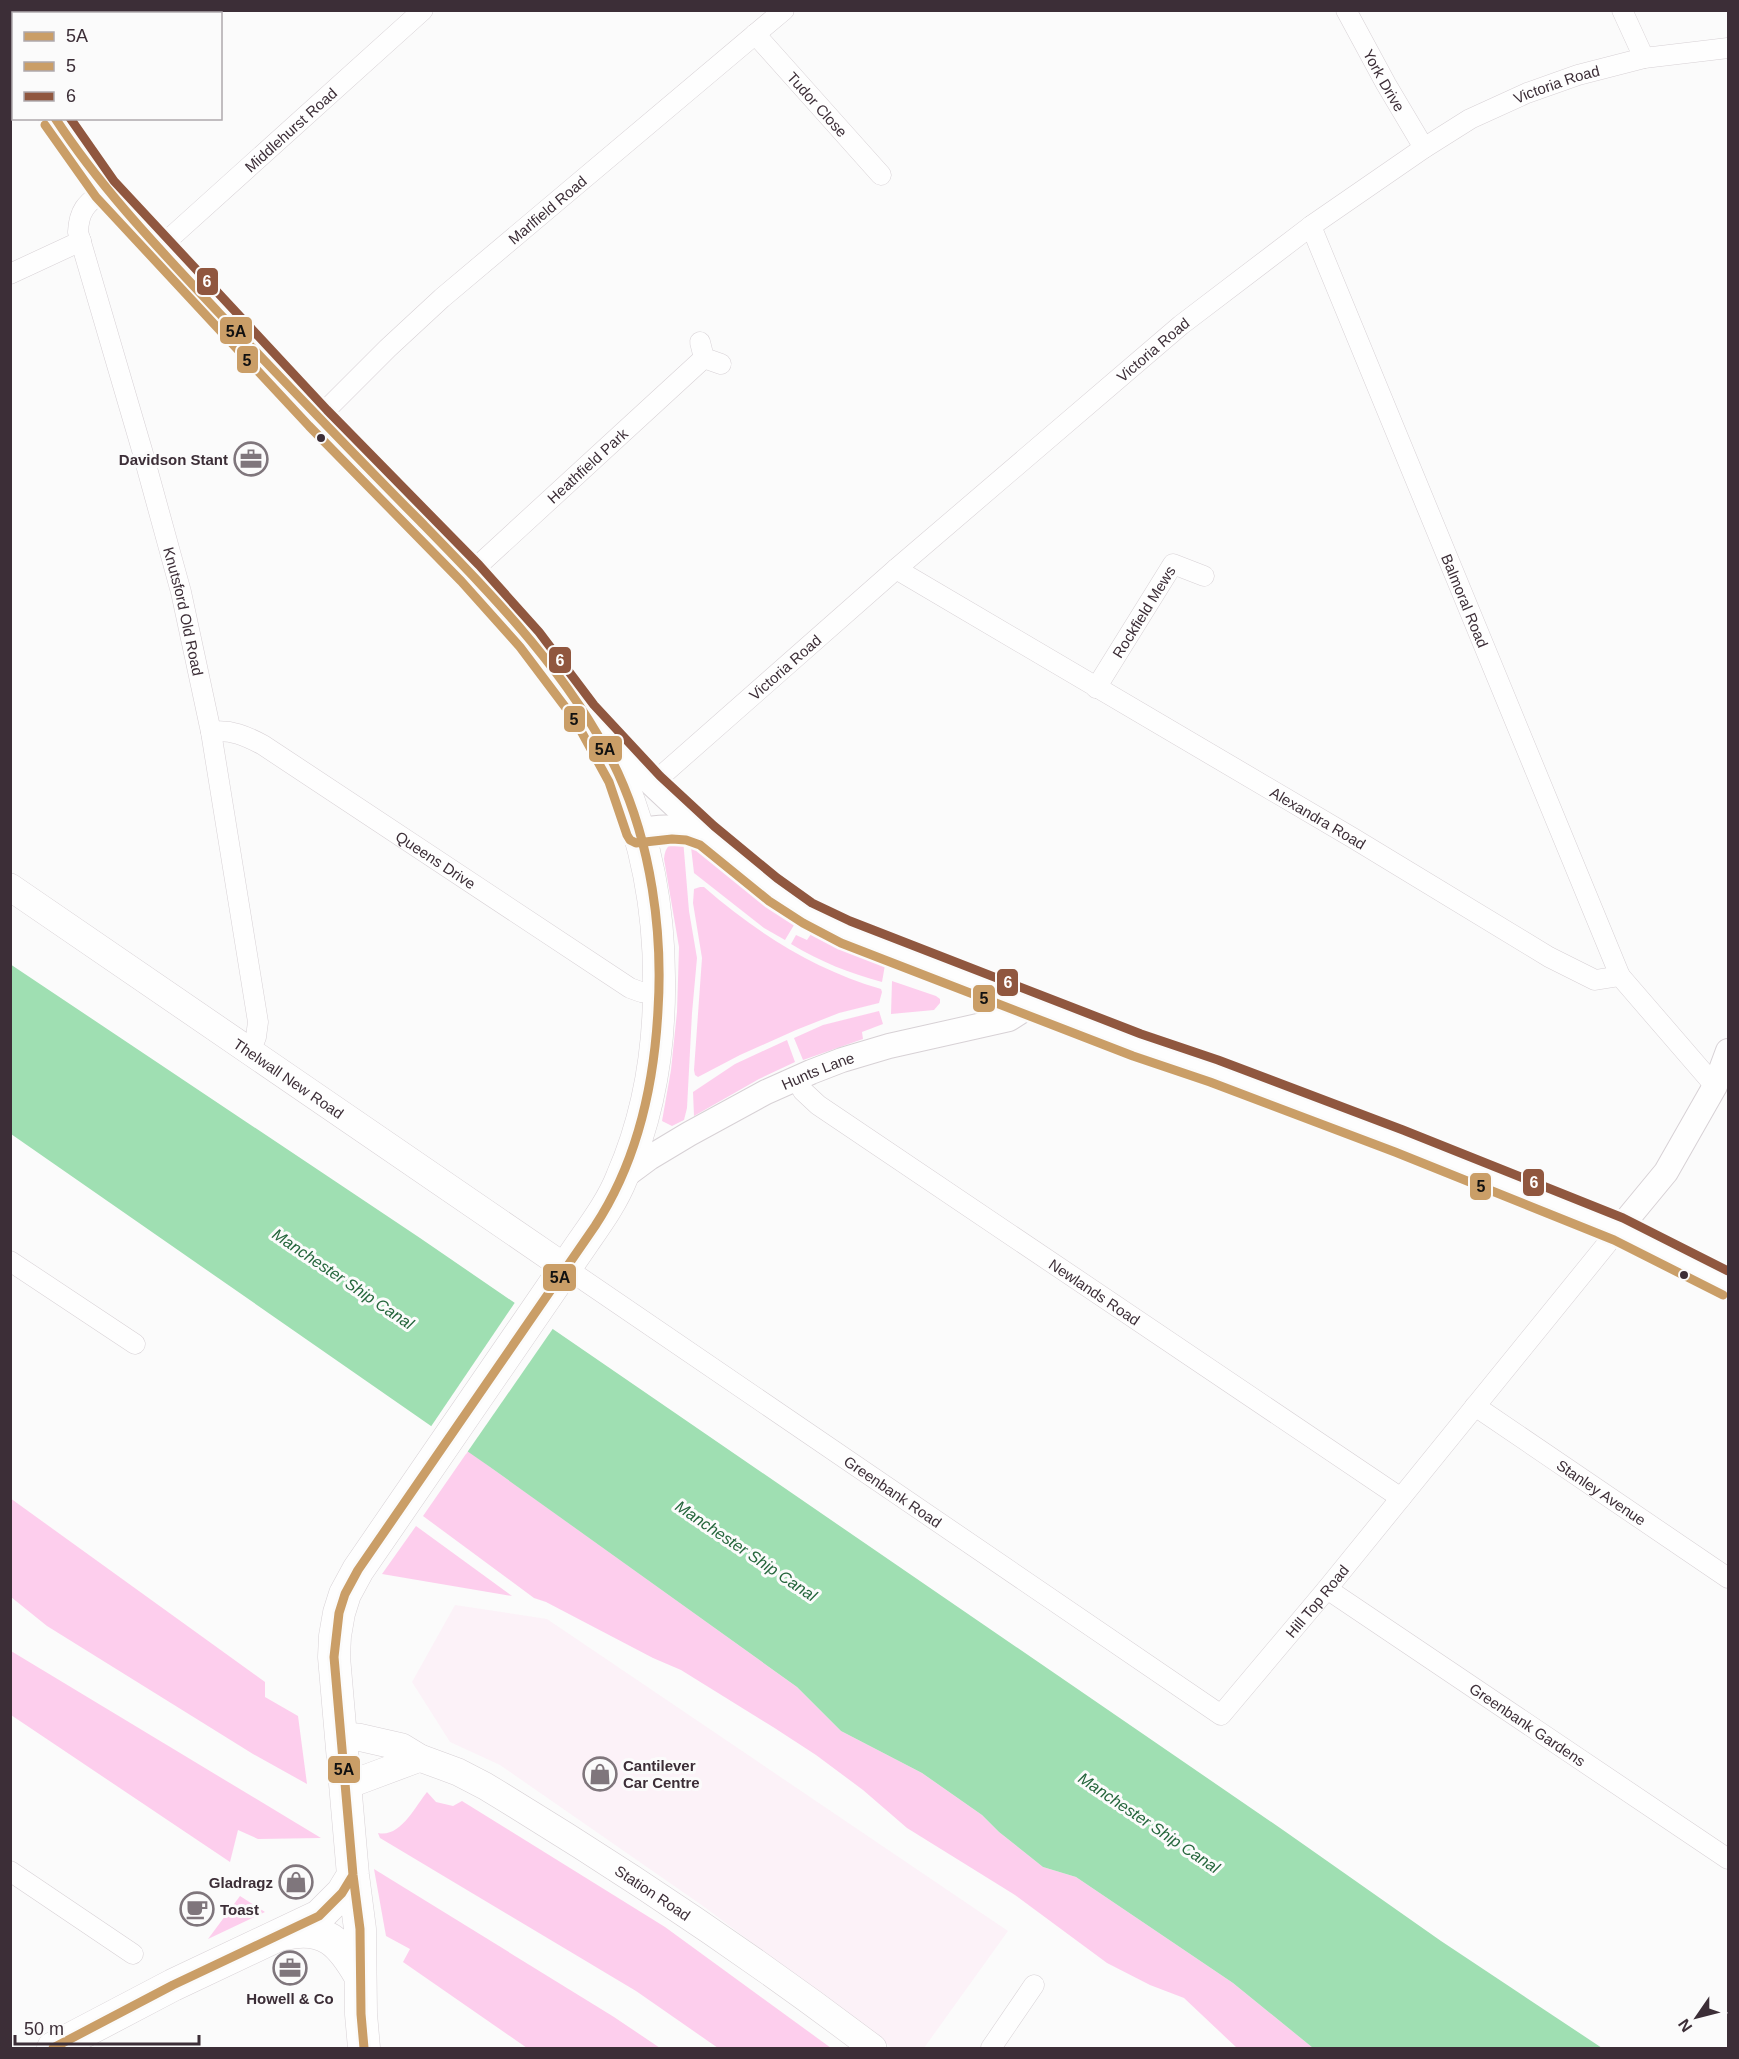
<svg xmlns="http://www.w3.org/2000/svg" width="1739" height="2059" viewBox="0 0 1739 2059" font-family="Arial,sans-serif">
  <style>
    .built { fill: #fcf2f8 }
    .green { fill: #fdceed }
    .water { fill: #9fdfb2 }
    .pier { fill: #fbfbfb }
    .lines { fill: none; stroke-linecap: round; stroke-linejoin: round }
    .minor-casing { stroke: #d7d1d5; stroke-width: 21 }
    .tertiary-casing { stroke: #d7d1d5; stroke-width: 26 }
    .secondary-casing { stroke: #d7d1d5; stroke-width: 28 }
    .trunk-casing { stroke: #d7d1d5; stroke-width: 33 }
    .minor { stroke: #fefefe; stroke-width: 20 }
    .tertiary { stroke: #fefefe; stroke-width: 24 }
    .secondary { stroke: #fefefe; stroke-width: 27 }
    .trunk { stroke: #fefefe; stroke-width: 32 }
    .bus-1-casing { stroke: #fbfbfb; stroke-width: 14 }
    .bus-2-casing { stroke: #fbfbfb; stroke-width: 14 }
    .bus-3-casing { stroke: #fbfbfb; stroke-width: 14 }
    .bus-1 { stroke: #ca9e67; stroke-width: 9 }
    .bus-2 { stroke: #ca9e67; stroke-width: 9 }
    .bus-3 { stroke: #90573f; stroke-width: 9 }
    .bus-dot { fill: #3c2e37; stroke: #fbfbfb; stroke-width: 2 }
    .labels { text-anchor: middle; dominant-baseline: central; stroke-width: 6; stroke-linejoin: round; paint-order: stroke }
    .street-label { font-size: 15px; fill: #3c2e37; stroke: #fbfbfb }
    .poi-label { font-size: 15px; font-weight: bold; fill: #3c2e37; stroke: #fbfbfb; text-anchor: end }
    .water-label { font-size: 16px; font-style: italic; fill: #24653b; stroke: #fbfbfb }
    .line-badge { stroke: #fbfbfb; stroke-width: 2 }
    .badge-label { font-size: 16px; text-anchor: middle; font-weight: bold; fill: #fff }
    .pale-badge-label { font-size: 16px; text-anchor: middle; font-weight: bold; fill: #111 }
  </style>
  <rect width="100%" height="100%" fill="#fbfbfb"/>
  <!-- built -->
  <path class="built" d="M455 1605 547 1619 1008 1931 924 2048H892L703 1906 500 1765 450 1742 412 1682Z"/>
  <!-- green -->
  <path class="green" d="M683 839 689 911 697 958 692 1013 687 1108 684 1120 672 1126 662 1121 671 1070 677 1012 679 947 664 859C665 846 671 842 683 839Z
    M693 845 723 872 794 925 785 940 764 928 694 873 691 847Z
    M700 887H704C757 933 813 969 881 989L882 992 879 1003 839 1013 796 1030 740 1055 698 1077 695 1075 694 1070 702 958 693 903 694 889Z
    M811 934 848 951 885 965 882 982C849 973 821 962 791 944L796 935 807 940Z
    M892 981 936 996 940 999V1003L934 1010 891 1014Z
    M879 1011 883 1024 862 1032 863 1039 803 1060 794 1038 823 1025Z
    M787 1040 795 1062 759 1079 694 1116 693 1092 735 1064Z
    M468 1451 797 1687 841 1731 922 1773 982 1815 999 1832 1043 1867 1076 1877 1233 1983 1313 2048H1237L1184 1998 1150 1985 1107 1963 1015 1895 907 1828 863 1790 816 1755 773 1727 681 1670 653 1658 546 1602 534 1598 423 1516Z
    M10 1498 265 1682V1697L298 1716 307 1784 253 1754 47 1626 11 1597Z
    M416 1526 512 1596 382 1574Z
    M10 1651H11L321 1838 258 1839 238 1830 230 1862 11 1715Z
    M427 1792 436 1802 453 1806 462 1801 665 1927 831 2048H718L636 1991 380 1838 378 1833C400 1838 415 1807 427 1792Z
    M374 1869 614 2017 660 2048H527L403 1962 410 1949 386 1936Z
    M240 1896 265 1912 208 1939Z"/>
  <!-- water -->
  <path class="water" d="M10 964 420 1238 1283 1830 1441 1941 1602 2048H1313L1233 1983 1076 1877 1043 1867 999 1832 982 1815 922 1773 841 1731 797 1687 490 1467 11 1134Z"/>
  <!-- pier -->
  <path class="pier" d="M516 1301 554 1327 466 1454 430 1428Z"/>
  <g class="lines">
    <defs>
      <g id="minor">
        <path id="s1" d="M1346 10 1386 84 1424 148"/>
        <path d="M1622 10 1644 58"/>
        <path id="s2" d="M755 34 881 175"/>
        <path id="s3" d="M105 189C88 203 79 208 78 232L142 450 181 592 211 732 258 1022 256 1037 250 1051"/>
        <path id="s4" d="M1311 226 1620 976"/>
        <path id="s5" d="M159 248 423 10"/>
        <path d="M10 274 81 241"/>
        <path d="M700 342 704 358 721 364"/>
        <path id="s6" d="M318 418 388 348 442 298 784 10"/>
        <path id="s7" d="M896 569 1353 838 1549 957 1595 980 1620 976 1715 1086"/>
        <path id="s8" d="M470 573 704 358"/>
        <path id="s9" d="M1096 688 1173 564 1204 576"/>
        <path id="s10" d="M211 732C231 729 246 736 263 745L630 988 641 992 660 994"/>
        <path id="s11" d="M652 784 896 569 1181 325 1311 226 1424 148 1470 119 1527 93 1578 75 1644 58 1728 48"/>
        <path id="s12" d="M796 1078 803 1091 818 1105 1401 1498"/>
        <path d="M10 1261 135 1344"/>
        <path id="s13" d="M566 1268 1221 1715 1327 1589 1619 1229"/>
        <path id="s14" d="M1475 1406 1728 1578"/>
        <path id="s15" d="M1327 1589 1728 1859"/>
        <path d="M10 1871 133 1954"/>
        <path d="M991 2048 1034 1985"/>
      </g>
      <g id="tertiary">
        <path d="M606 735 652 784 701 830 741 864 806 913 845 932 1137 1045 1214 1071 1399 1141 1619 1229 1728 1284"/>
        <path d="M638 831C664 825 678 827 704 834"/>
        <path id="s16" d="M622 1178 649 1158 689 1134 766 1092 811 1072 842 1060 889 1046 1009 1019 1020 1012 1026 1003"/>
        <path d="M1619 1229 1666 1172 1715 1086 1728 1051"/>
      </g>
      <g id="secondary">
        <path id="s17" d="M10 887 566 1268"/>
        <path id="s18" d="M340 1736 358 1737 402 1747 420 1758 458 1772 485 1786C619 1867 749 1954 873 2048"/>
        <path d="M345 1786 420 1758"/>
      </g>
      <path id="trunk" d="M10 43 14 48
        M55 118C92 179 142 230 189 281 255 351 320 420 387 488 463 567 548 645 601 742 607 754 615 766 620 778 646 841 659 910 659 978 660 1045 649 1115 622 1177 613 1200 598 1221 584 1241L358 1570 345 1594 339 1613 335 1636 334 1657 353 1875 360 1929 361 2014 364 2048
        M285 1934C325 1925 341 1943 360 1976
        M53 2048 173 1985 319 1916 342 1893 353 1875"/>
    </defs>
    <!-- minor casing -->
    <use href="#minor" class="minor-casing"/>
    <!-- tertiary casing -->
    <use href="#tertiary" class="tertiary-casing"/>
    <!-- secondary casing -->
    <use href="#secondary" class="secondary-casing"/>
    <!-- trunk casing -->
    <use href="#trunk" class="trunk-casing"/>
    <!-- minor -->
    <use href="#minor" class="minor"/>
    <!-- tertiary -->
    <use href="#tertiary" class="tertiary"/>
    <!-- secondary -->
    <use href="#secondary" class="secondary"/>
    <!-- trunk -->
    <use href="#trunk" class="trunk"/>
    <defs>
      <path id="bus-1" d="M55 118C102 190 161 251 219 313 286 383 352 453 420 521 494 597 572 676 618 773 651 845 663 931 658 1010 654 1086 637 1162 595 1226L358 1570 345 1594 339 1613 334 1657 353 1875 360 1929 361 2014 364 2048
        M53 2048 173 1985 319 1916 342 1893 353 1875"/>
      <path id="bus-2" d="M45 125 96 197 309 426 461 581 520 647 575 720 609 782 627 835 630 840 636 843 672 839 686 840 700 845 769 901 803 923 841 943 1133 1056 1210 1082 1395 1152 1614 1240 1723 1295"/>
      <path id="bus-3" d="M70 118 114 181 327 410 479 565 539 632 594 705 660 776 714 826 777 878 812 903 850 921 1141 1034 1218 1060 1403 1130 1623 1218 1728 1271"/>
    </defs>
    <!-- bus-1 casing -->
    <use href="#bus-1" class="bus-1-casing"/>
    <!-- bus-2 casing -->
    <use href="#bus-2" class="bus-2-casing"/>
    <!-- bus-3 casing -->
    <use href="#bus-3" class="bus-3-casing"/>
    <!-- bus-1 -->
    <use href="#bus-1" class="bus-1"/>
    <!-- bus-2 -->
    <use href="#bus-2" class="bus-2"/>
    <!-- bus-3 -->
    <use href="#bus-3" class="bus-3"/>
  </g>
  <!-- icons -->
  <defs>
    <symbol id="office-ring" viewBox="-11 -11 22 22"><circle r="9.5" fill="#fbfbfb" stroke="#7f767c" stroke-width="1.5"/><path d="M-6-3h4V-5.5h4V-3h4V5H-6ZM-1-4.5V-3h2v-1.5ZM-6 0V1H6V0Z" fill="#7f767c"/></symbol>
    <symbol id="shop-ring" viewBox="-11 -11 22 22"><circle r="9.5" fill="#fbfbfb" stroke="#7f767c" stroke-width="1.5"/><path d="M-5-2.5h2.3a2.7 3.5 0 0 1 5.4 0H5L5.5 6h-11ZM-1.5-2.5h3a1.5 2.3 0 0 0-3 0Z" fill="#7f767c"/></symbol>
    <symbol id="cafe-ring" viewBox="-11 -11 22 22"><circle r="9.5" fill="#fbfbfb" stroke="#7f767c" stroke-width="1.5"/><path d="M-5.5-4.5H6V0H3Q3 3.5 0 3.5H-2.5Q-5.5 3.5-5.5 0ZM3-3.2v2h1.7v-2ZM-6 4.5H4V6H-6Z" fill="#7f767c"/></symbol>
  </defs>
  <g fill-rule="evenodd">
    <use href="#office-ring" x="232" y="440" width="38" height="38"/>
    <use href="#shop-ring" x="581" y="1755" width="38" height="38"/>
    <use href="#shop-ring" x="277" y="1863" width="38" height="38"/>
    <use href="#cafe-ring" x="178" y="1890" width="38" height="38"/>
    <use href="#office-ring" x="271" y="1949" width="38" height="38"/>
  </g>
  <!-- markers -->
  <g class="bus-dot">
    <circle cx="321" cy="438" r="5"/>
    <circle cx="1684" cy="1275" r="5"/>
  </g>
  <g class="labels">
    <!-- street labels -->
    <g class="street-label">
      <text stroke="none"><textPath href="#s1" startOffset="80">York Drive</textPath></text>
      <text stroke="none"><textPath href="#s11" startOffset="1149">Victoria Road</textPath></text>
      <text stroke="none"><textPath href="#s2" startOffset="94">Tudor Close</textPath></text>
      <text stroke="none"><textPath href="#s5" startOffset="177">Middlehurst Road</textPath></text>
      <text stroke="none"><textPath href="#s6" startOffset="310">Marlfield Road</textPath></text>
      <text stroke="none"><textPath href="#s11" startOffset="663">Victoria Road</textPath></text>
      <text stroke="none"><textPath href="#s8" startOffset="159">Heathfield Park</textPath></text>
      <text stroke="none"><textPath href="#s4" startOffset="405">Balmoral Road</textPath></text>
      <text stroke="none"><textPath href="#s3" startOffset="447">Knutsford Old Road</textPath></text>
      <text stroke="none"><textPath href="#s9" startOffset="90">Rockfield Mews</textPath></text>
      <text stroke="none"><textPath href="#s11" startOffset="177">Victoria Road</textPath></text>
      <text stroke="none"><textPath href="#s7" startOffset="490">Alexandra Road</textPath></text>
      <text stroke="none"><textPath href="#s10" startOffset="262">Queens Drive</textPath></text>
      <text stroke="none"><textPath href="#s16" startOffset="224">Hunts Lane</textPath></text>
      <text stroke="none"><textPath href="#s17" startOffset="338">Thelwall New Road</textPath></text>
      <text stroke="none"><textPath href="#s12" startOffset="369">Newlands Road</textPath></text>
      <text stroke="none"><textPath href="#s13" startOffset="396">Greenbank Road</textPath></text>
      <text stroke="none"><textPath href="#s14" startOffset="153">Stanley Avenue</textPath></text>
      <text stroke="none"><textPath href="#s13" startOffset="942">Hill Top Road</textPath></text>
      <text stroke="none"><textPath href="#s15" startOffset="242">Greenbank Gardens</textPath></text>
      <text stroke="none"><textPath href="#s18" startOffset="354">Station Road</textPath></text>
    </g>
    <!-- poi labels -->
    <g class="poi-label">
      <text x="228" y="459">Davidson Stant</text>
      <text x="623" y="1765" text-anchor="start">Cantilever<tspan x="623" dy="17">Car Centre</tspan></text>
      <text x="273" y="1882">Gladragz</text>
      <text x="220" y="1909" text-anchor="start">Toast</text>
      <text x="290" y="1998" text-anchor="middle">Howell &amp; Co</text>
    </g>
    <!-- water labels -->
    <g class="water-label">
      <text transform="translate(343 1279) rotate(34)">Manchester Ship Canal</text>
      <text transform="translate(746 1551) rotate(34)">Manchester Ship Canal</text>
      <text transform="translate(1149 1823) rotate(34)">Manchester Ship Canal</text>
    </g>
  </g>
  <g class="line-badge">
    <rect x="196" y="267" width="23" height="29" rx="6" fill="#90573f"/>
    <rect x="219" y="316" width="34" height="29" rx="6" fill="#ca9e67"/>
    <rect x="236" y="345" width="23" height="29" rx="6" fill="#ca9e67"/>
    <rect x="548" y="646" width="24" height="28" rx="6" fill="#90573f"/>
    <rect x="563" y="705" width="23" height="28" rx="6" fill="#ca9e67"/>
    <rect x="588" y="735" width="35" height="28" rx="6" fill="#ca9e67"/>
    <rect x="996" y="968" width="23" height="29" rx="6" fill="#90573f"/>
    <rect x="972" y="984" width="24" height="29" rx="6" fill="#ca9e67"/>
    <rect x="1522" y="1168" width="23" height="29" rx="6" fill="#90573f"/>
    <rect x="1469" y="1172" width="23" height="29" rx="6" fill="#ca9e67"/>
    <rect x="542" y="1263" width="35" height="29" rx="6" fill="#ca9e67"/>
    <rect x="327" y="1755" width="34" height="29" rx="6" fill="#ca9e67"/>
  </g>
  <g class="badge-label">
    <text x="207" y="287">6</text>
    <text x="560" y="666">6</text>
    <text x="1008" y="988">6</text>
    <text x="1534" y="1188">6</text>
  </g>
  <g class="pale-badge-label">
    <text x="236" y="337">5A</text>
    <text x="247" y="366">5</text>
    <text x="574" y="725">5</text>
    <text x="605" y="755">5A</text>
    <text x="984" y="1004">5</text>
    <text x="1481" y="1192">5</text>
    <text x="560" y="1283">5A</text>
    <text x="344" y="1775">5A</text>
  </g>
  <!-- border -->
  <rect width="1739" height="2059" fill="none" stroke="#3c2e37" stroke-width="24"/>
  <!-- legend -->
  <rect x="12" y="12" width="210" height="108" fill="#fbfbfb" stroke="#afa9ad" stroke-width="1.5"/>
  <rect x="24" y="32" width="30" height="9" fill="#ca9e67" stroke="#afa9ad" stroke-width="1.5"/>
  <text x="66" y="42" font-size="18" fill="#3c2e37">5A</text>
  <rect x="24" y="62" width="30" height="9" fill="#ca9e67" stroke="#afa9ad" stroke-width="1.5"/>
  <text x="66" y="72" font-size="18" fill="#3c2e37">5</text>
  <rect x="24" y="92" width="30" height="9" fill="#90573f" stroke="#afa9ad" stroke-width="1.5"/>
  <text x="66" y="102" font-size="18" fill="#3c2e37">6</text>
  <!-- north arrow -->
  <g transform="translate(1697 2017) rotate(235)" stroke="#fbfbfb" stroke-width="4.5" paint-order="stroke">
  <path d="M0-4.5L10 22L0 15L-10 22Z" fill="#3c2e37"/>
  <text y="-9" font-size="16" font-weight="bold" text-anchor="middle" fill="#3c2e37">N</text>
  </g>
  <!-- scale -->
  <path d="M15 2035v9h184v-9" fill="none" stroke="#3c2e37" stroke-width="3"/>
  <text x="24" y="2035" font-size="18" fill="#3c2e37" stroke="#fbfbfb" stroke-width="4.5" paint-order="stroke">50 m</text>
</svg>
